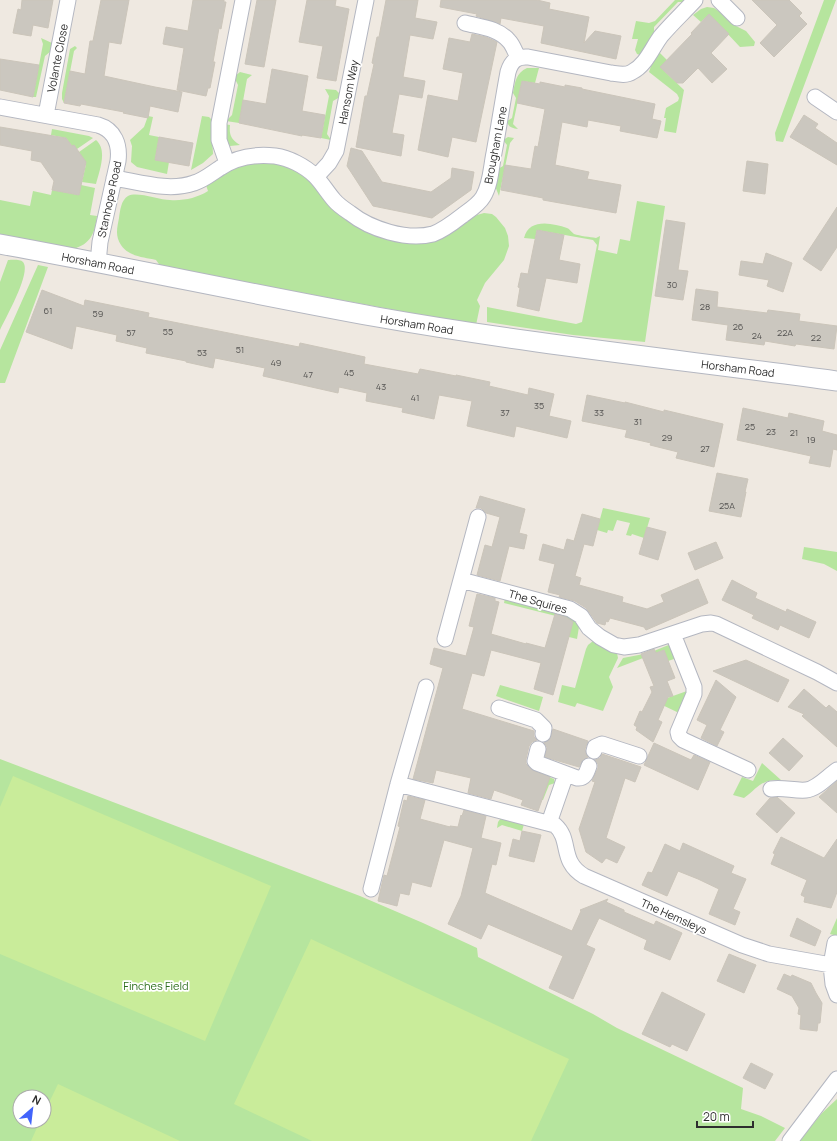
<svg xmlns="http://www.w3.org/2000/svg" width="837" height="1141" viewBox="0 0 837 1141" font-family="Manrope,sans-serif">
  <style>
    .green { fill: #b6e59e; fill-rule: evenodd }
    .pitch { fill: #c9ec9a }
    .building { fill: #cbc7bf; stroke: #cbc5ba }
    .lines { fill: none; stroke-linecap: round; stroke-linejoin: round }
    .minor-casing { stroke: #b4b7c1; stroke-width: 17 }
    .tertiary-casing { stroke: #b4b7c1; stroke-width: 21 }
    .minor { stroke: #fff; stroke-width: 15 }
    .tertiary { stroke: #fff; stroke-width: 19 }
    .labels { text-anchor: middle; dominant-baseline: central; stroke-width: 3.5; stroke-linejoin: round; paint-order: stroke }
    .number-label { font-size: 9px; fill: #555452 }
    .street-label { font-size: 11px; fill: #2e2e2e; stroke: #fff }
    .park-label { font-size: 11px; fill: #2c6e1b; stroke: #fff }
  </style>
  <rect width="100%" height="100%" fill="#efe9e1"/>
  <!-- green -->
  <path class="green" d="M675 0H687L684 2H678L654 27V32L640 55 637 54 635 50 638 39H632L636 21 649 23 655 21Z
    M824 0H836L783 142 776 141 775 133Z
    M707 7 714 8 720 12 732 24 746 31 755 42 754 46 740 47 709 14 701 22 693 15 701 9Z
    M41 38 52 43 51 51 45 56 36 97H33L43 44Z
    M75 46 77 48 74 51 64 103 62 99V93L70 49Z
    M658 51 667 60 660 67 684 90 676 133 664 131 666 118H664L666 108 678 101 679 98 677 94 649 72 653 60Z
    M527 68H539L535 83 522 81 513 124 518 129C512 128 508 127 507 121L512 118 516 98 513 93C515 82 516 73 527 68Z
    M240 72 252 75 247 79 239 123 226 121 232 115 238 85 234 77Z
    M325 89 336 90 339 93 340 97 333 101 327 134 331 140 321 138 329 96Z
    M148 116 153 117 149 135 159 137 155 160 169 162 167 174 137 167 131 162 132 146 130 140 144 127Z
    M202 116 209 117 213 121 212 135 213 154 203 163 191 170Z
    M224 124 230 125C229 135 231 139 240 145L230 146C225 139 225 133 224 124Z
    M52 129 89 136 93 138 77 149 72 146 66 138 51 135Z
    M508 137 514 138 510 143 499 196 495 186 498 169 503 166 507 145 503 140Z
    M96 140C108 150 99 172 96 184L82 182 86 164 80 157 79 152Z
    M253 163 277 164 299 172 309 181 337 213 365 231 445 235 477 215 484 213 492 214 496 217 505 228 508 236 509 246 504 260 485 283 477 300 480 306 476 325 161 267 156 260C144 257 129 257 121 245 115 236 117 228 119 218 120 211 121 200 128 196 137 191 159 200 170 200 183 201 197 198 208 191L206 185C221 175 235 166 253 163Z
    M81 185 95 188 90 215 97 216C95 233 91 244 73 249L0 237V200L30 206 33 191 51 195 52 190 79 195Z
    M637 201 665 206 645 342 573 335 487 322V307L576 324 582 322 597 245 593 240 537 230 535 239 524 238C529 218 552 223 567 228 570 229 571 232 574 234 580 236 590 237 596 238L600 236 598 250 617 254 620 239 630 241Z
    M8 260C12 260 20 259 23 262 32 272 5 319 0 330V282Z
    M38 265 48 267 5 383H0V350Z
    M603 508 650 518 644 538 632 534 631 536 626 535 630 523 617 520 613 531 608 530 607 533 597 530Z
    M804 547 837 552V571L824 564 802 559Z
    M505 598 569 616 577 623 579 627 577 639 569 637 560 617 504 603Z
    M593 641 617 653 618 658 609 677 613 687 603 711 577 703 575 707 558 702 562 685 575 688 586 649 588 645Z
    M671 644 677 658 668 661 664 650 617 668 623 658 649 653Z
    M500 685 543 697 539 711 496 696Z
    M687 691 679 713 656 702Z
    M0 759 360 896 423 923 477 948 478 957 593 1014 617 1028 743 1088 741 1109 761 1116 785 1128 775 1141H0ZM20 1097H44V1121H20Z
    M762 763 781 780C761 779 759 787 744 798L733 795 742 777 753 781Z
    M523 767 554 779 555 783 549 785 543 800H542L517 769Z
    M501 818 524 824 522 831 502 825 497 828 498 822Z
    M837 918V936L830 934Z
    M837 1099V1141H799L822 1113Z"/>
  <!-- pitch -->
  <path class="pitch" d="M13 776 271 886 205 1041 0 954V807Z
    M311 939 569 1059 531 1141H312L234 1104Z
    M58 1084 180 1141H31L40 1121H44V1113Z"/>
  <!-- building -->
  <path class="building" d="M22 0H53L48 28 33 25 31 36 13 33 18 9 21 10Z
    M101 0H129L121 44 109 42 104 76 155 87 182 92 178 112 150 106 148 118 123 113 124 112 81 104 80 106 64 103 70 71 85 74 90 41H93Z
    M193 0H224V2H226L221 29 219 28 213 62H215L210 88H208L206 96 177 90 184 48 163 44 166 27 188 31Z
    M257 0H276L264 67 245 64Z
    M307 0H336L335 6 349 9 336 81 317 78 323 46 299 42Z
    M386 0H418L415 18 437 22 433 39 410 35 403 77 425 81 422 98 399 94 392 133 404 135 401 156 356 147 365 96H367L374 64 372 63 377 37H379Z
    M441 0H537L550 3 549 9 589 17 584 43 595 31 621 36 616 59 541 43 544 26 501 18 500 24 476 16 477 14 440 7Z
    M752 0H789L802 13 799 16 807 24 774 57 760 43 777 25Z
    M709 14 729 34 711 53 727 69 712 83 698 68 683 83H677L660 67 692 34 691 33Z
    M472 34 486 37 497 42 476 142 452 137 448 157 418 150 428 95 458 101 463 73 443 69 449 38 470 42Z
    M0 59 39 65 33 97 0 90Z
    M272 69 308 76 302 111 325 115 321 138 302 135V136L239 123 243 100 266 104Z
    M522 81 540 84V82L565 87V85L582 88V89L655 104 652 119 661 121 657 138 620 131 621 126 588 120 587 127 562 122 555 165 589 172 587 179 621 185 616 213 543 200V198L501 190 505 165 531 169 535 146 538 147 545 109 517 103Z
    M804 115 818 124 815 128 837 143V165L790 137Z
    M0 127 66 138 72 146 74 145 86 162 79 195 52 190 54 181 41 162 31 160 32 151 0 145Z
    M159 137 193 143 189 166 155 160Z
    M351 148 362 151 382 182 431 192 451 178 452 168 474 172 471 190 432 218 373 206 347 166Z
    M747 161 768 164 765 194 743 191Z
    M837 207V247L821 271 803 259Z
    M666 220 685 223 678 270 688 271 683 300 655 296Z
    M537 230 564 235 559 260 580 264 577 283 546 278 539 311 517 306 520 288 518 287 521 273 528 274Z
    M766 253 792 263 783 292 767 286 769 280 739 275 741 261 763 264Z
    M696 289 718 292 717 307 767 313 768 310 800 314 799 321 837 326 834 349 796 344 795 346 765 341 764 345 726 340 728 325 692 320Z
    M42 290 84 306 85 300 149 313 148 317 299 347 300 343 365 357 364 364 418 374 420 369 456 376V375L490 382 489 386 528 395 529 388 554 394 549 416 571 421 567 438 516 426 514 437 467 426 472 401 439 395 434 419 402 412 403 408 366 401 367 393 339 387 338 393 263 376 265 368 215 358 213 368 186 362V361L146 353 147 348 116 341 117 335 76 326 72 349 26 332Z
    M587 395 625 403V402L664 412V410L723 424 714 467 676 458 678 452 650 445 651 443 625 437 627 430 582 421Z
    M743 408 788 418 789 413 824 421 822 431 837 435V450L833 449 830 467 809 463 811 456 737 440Z
    M717 473 748 479 745 492H746L741 517 709 511Z
    M480 496 525 509 519 533 527 535 524 549 509 546 500 581 477 575 485 545 492 547 500 517 486 513 481 508H476Z
    M582 514 600 519 593 546 584 544 575 576 581 578 579 585 623 597 622 602 647 609 664 602 661 595 698 579 708 603 646 630 644 627 610 618 608 622 606 621 605 625 597 623 586 608 575 601 559 597 560 595 548 592 555 564 539 560 543 544 564 550 567 539 574 541Z
    M647 527 666 532 658 560 639 554Z
    M716 542 723 558 695 570 688 553Z
    M732 580 757 593 755 598 786 612 787 609 816 622 809 638 780 625 778 630 752 618 754 615 722 600Z
    M477 594 495 598V601L499 602 491 634 526 644V643L545 648 555 614 566 617 573 622 553 695 534 689 541 663 491 650 484 676 472 673 462 709 534 731V737L537 740 532 742 529 746 526 759V764L534 771 550 777 538 811 521 805 523 800 494 790 491 799 468 793 471 778 436 770 433 783 413 779 443 668 430 664 434 648 466 656 474 627 469 626Z
    M654 649 656 653 664 650 675 678 667 681 673 696 668 697 658 720 662 722 653 742 636 730 637 727 634 725 640 711 642 712 652 692 650 687 654 686 641 654Z
    M746 660 789 680 778 702 713 671Z
    M716 680 736 697 720 730 724 732 717 746 701 738 707 725 697 720Z
    M804 689 826 708 829 705 837 712V747L802 716 804 714 788 707Z
    M553 729 588 741 585 749 586 754 588 757 583 760 579 767 545 757 547 747 544 743 550 739Z
    M783 738 803 756 789 771 769 753Z
    M654 743 691 760 694 755 710 762 698 790 644 765Z
    M602 754 641 767 635 782 625 778 606 838 625 847 617 863 606 858 602 863 586 852 579 829 595 782 592 781 598 768V764L595 760 600 758Z
    M837 781V813L819 797Z
    M408 796 425 800 420 819 450 827V826L458 827 461 815 462 816 464 810 486 816 481 838 501 843 496 865 492 864 485 893 572 931 581 911 580 910 608 899 606 902 624 910V912L654 925 656 921 682 933 670 960 644 949 647 940 599 918 586 945 595 949 573 999 549 988 563 956 488 924 481 939 448 924 461 896 473 848 444 840 431 887 412 882 409 895 400 893 397 906 378 901 384 875 387 876 400 827 398 826 404 800 407 801Z
    M777 797 795 813 777 833 756 814 770 798Z
    M522 831 541 835 534 862 509 856 513 839 520 841Z
    M781 837 824 858 837 839V892L831 908 804 902 805 897 801 895 807 880 771 864 775 854 773 853Z
    M683 843 734 866 731 873 746 879 733 909 740 912 735 925 709 914 719 889 698 879 678 871 667 896 642 885 648 872 652 873 665 844 680 851Z
    M797 918 821 931 815 946 790 936Z
    M729 954 756 965 744 993 717 981Z
    M784 974 791 977 792 975 811 983 816 993 822 1003 820 1023H818L817 1031 800 1029 801 1015 798 1014 799 1008 792 996 777 989Z
    M662 992 705 1014 687 1051 672 1044 670 1047 642 1034Z
    M751 1063 773 1074 765 1089 743 1078Z"/>
  <g class="lines">
    <defs>
      <path id="minor" d="M719 0 737 18
        M465 23C480 27 498 28 509 41 513 45 515 52 518 57
        M815 97 837 112
        M0 107 98 125C115 130 120 145 118 161L100 242 98 263
        M46 115 68 0
        M227 163 219 140V123L243 0
        M316 177 329 163 336 151 366 0
        M114 178C139 182 169 192 194 183 204 180 212 173 220 168 236 157 256 154 275 156 289 158 305 166 315 176 322 183 327 192 334 200 338 205 344 209 350 213 370 229 407 241 433 234 444 230 454 222 463 215 470 210 479 204 483 197 491 184 491 167 494 153 499 126 503 99 508 72 511 62 516 56 528 57L611 73C618 74 626 76 632 72 646 65 652 48 661 36 672 23 684 12 695 0
        M461 580 570 609 581 616 589 628 600 637 614 645 624 647 639 645 702 624 711 623 716 624 817 672 837 683
        M673 634 694 687V694L678 732 679 736 683 740 748 770
        M445 639 478 517
        M499 708 536 720 544 728 543 734
        M538 749 535 761 537 763 577 778C585 779 587 772 589 766
        M594 751 595 747 602 744 639 756
        M398 784 555 825C572 840 559 861 584 876L742 945 769 954 831 965 833 984 837 995
        M771 789C783 787 794 791 806 790 817 789 828 776 837 770
        M549 823 566 774
        M371 889 398 784 426 687
        M831 965 835 943
        M790 1141 837 1079"/>
      <path id="tertiary" d="M0 244C126 267 251 294 377 317 529 344 683 360 837 381"/>
    </defs>
    <!-- minor casing -->
    <use href="#minor" class="minor-casing"/>
    <!-- tertiary casing -->
    <use href="#tertiary" class="tertiary-casing"/>
    <!-- minor -->
    <use href="#minor" class="minor"/>
    <!-- tertiary -->
    <use href="#tertiary" class="tertiary"/>
  </g>
  <g class="labels">
    <!-- number labels -->
    <g class="number-label">
      <text x="672" y="284">30</text>
      <text x="705" y="306">28</text>
      <text x="48" y="310">61</text>
      <text x="98" y="313">59</text>
      <text x="738" y="326">26</text>
      <text x="168" y="331">55</text>
      <text x="131" y="332">57</text>
      <text x="785" y="332">22A</text>
      <text x="757" y="335">24</text>
      <text x="816" y="337">22</text>
      <text x="240" y="349">51</text>
      <text x="202" y="352">53</text>
      <text x="276" y="362">49</text>
      <text x="349" y="372">45</text>
      <text x="308" y="374">47</text>
      <text x="381" y="386">43</text>
      <text x="415" y="397">41</text>
      <text x="539" y="405">35</text>
      <text x="505" y="412">37</text>
      <text x="599" y="412">33</text>
      <text x="638" y="421">31</text>
      <text x="750" y="426">25</text>
      <text x="771" y="431">23</text>
      <text x="794" y="432">21</text>
      <text x="667" y="437">29</text>
      <text x="811" y="439">19</text>
      <text x="705" y="448">27</text>
      <text x="727" y="505">25A</text>
    </g>
    <!-- street labels -->
    <g class="street-label">
      <text transform="translate(57 58) rotate(-79)">Volante Close</text>
      <text transform="translate(348 92) rotate(-79)">Hansom Way</text>
      <text transform="translate(495 145) rotate(-79)">Brougham Lane</text>
      <text transform="translate(109 199) rotate(-78)">Stanhope Road</text>
      <text transform="translate(98 263) rotate(11)">Horsham Road</text>
      <text transform="translate(417 324) rotate(9)">Horsham Road</text>
      <text transform="translate(738 368) rotate(7)">Horsham Road</text>
      <text transform="translate(538 601) rotate(16)">The Squires</text>
      <text transform="translate(674 916) rotate(24)">The Hemsleys</text>
    </g>
    <!-- park labels -->
    <g class="park-label">
      <text x="156" y="985">Finches Field</text>
    </g>
  </g>
  <!-- north arrow -->
  <g transform="translate(32 1109) rotate(28)"><circle r="19" fill="#ffffff" stroke="#ababab"/>
  <path d="M0-3L7 15L0 10L-7 15Z" fill="#4264fb"/>
  <text y="-6" font-size="11" font-weight="bold" text-anchor="middle" fill="#2e2e2e">N</text>
  </g>
  <!-- scale -->
  <path d="M697 1121v6h56v-6" fill="none" stroke="#2e2e2e" stroke-width="2"/>
  <text x="703" y="1121" font-size="12" fill="#2e2e2e" stroke="#ffffff" stroke-width="3" paint-order="stroke">20 m</text>
</svg>
